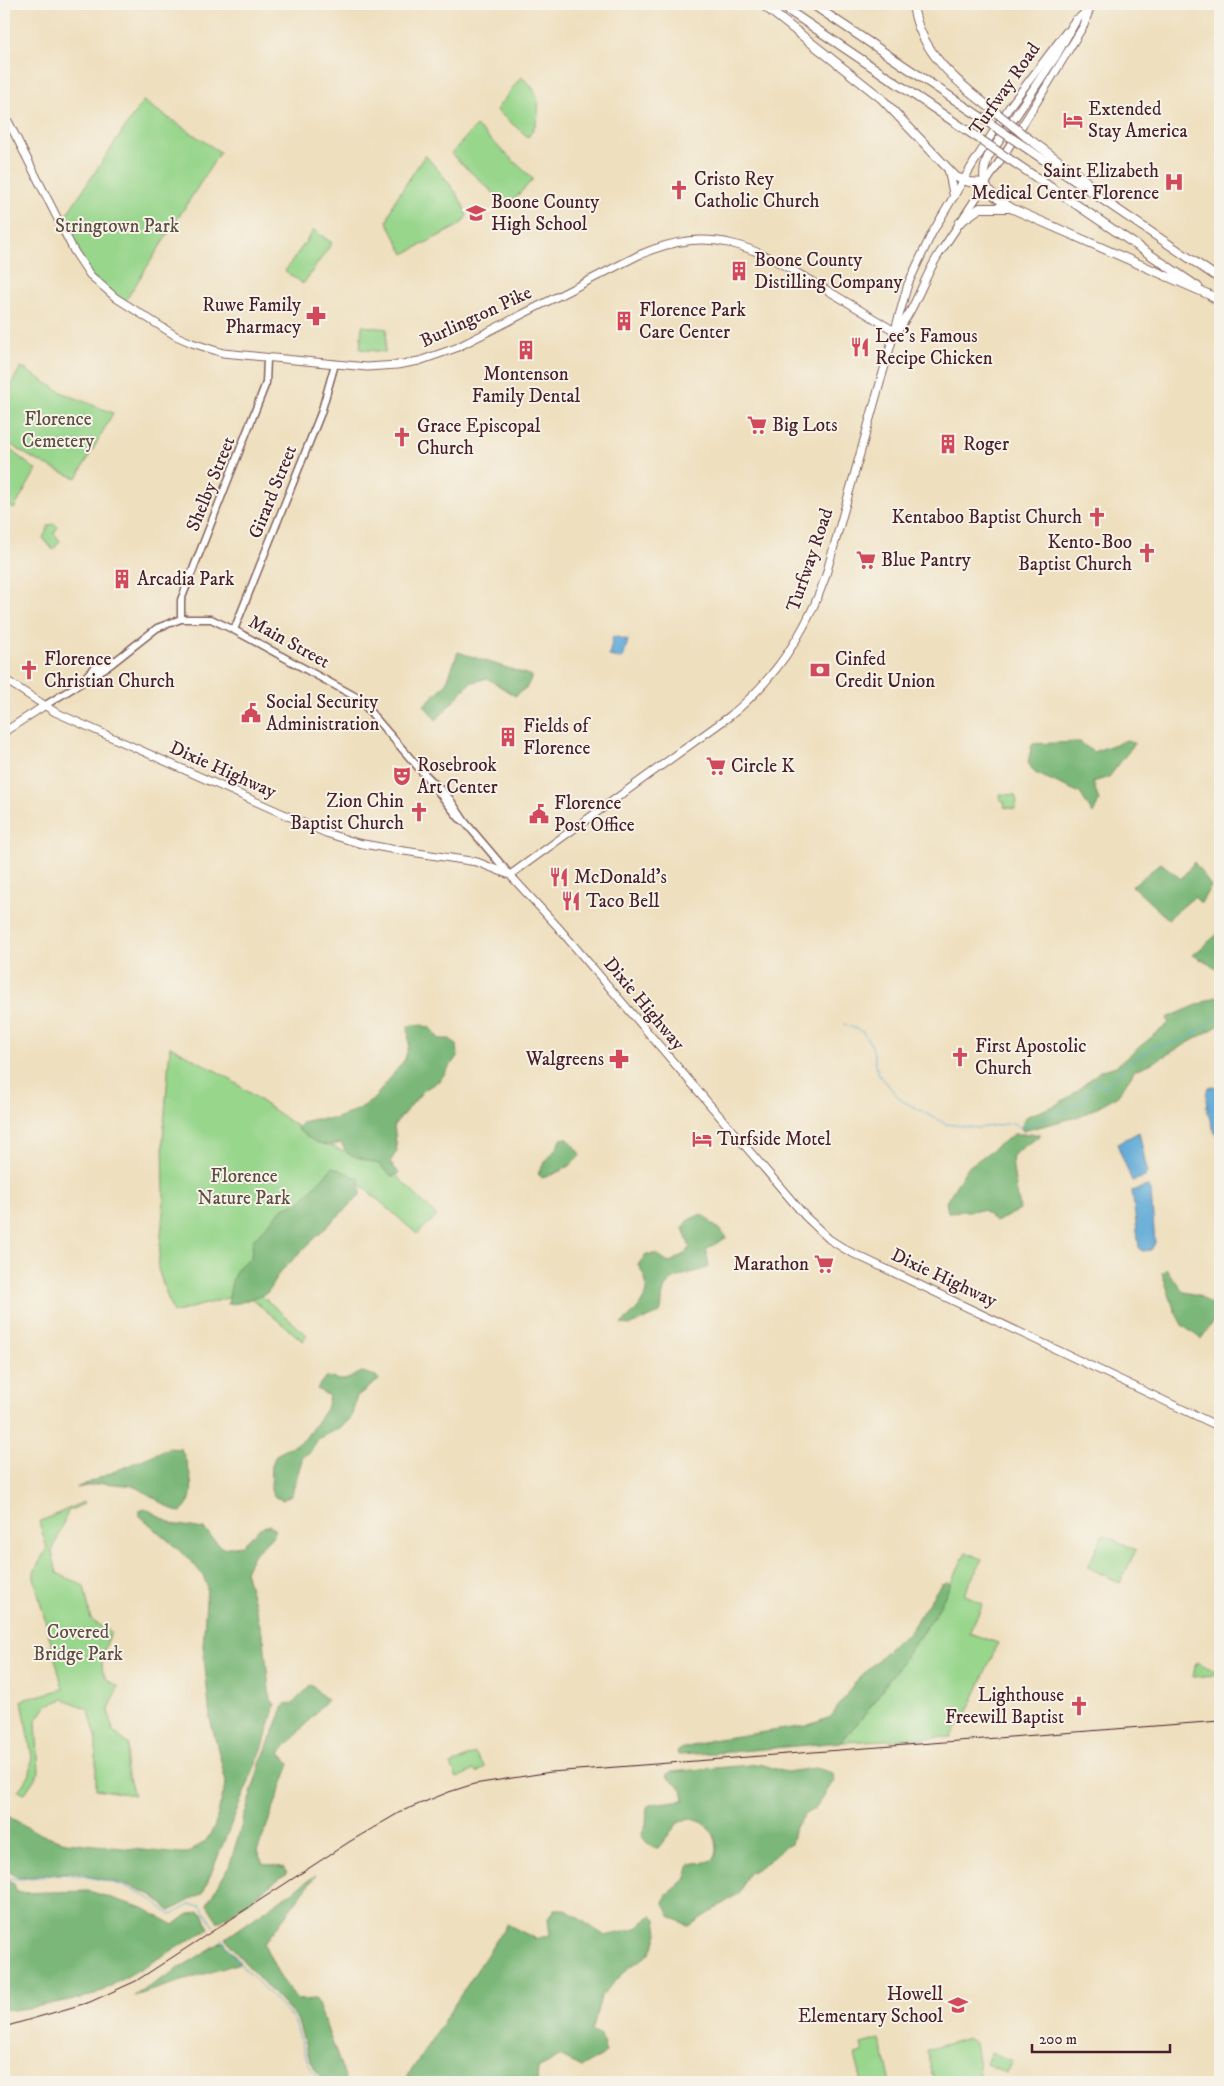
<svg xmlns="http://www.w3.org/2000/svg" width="1224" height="2086" viewBox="0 0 1224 2086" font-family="'IM FELL DW Pica',serif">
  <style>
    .green { fill: #98d68c; stroke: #717a5c }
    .forest { fill: #7ab778; stroke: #626b52 }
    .water { fill: #60aad7; stroke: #556481 }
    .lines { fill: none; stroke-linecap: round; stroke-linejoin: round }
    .stream { stroke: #60aad7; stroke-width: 1 }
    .secondary-casing { stroke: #83625e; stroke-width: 9 }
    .primary-casing { stroke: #83625e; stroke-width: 9 }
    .highway-casing { stroke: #83625e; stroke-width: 10 }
    .secondary { stroke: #fff; stroke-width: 6 }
    .primary { stroke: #fff; stroke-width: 7 }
    .highway { stroke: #fff; stroke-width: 8 }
    .rail { stroke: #4a1f2b; stroke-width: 1 }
    .highway-bridge-casing { stroke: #83625e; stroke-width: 10; stroke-linecap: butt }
    .highway-bridge { stroke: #fff; stroke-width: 8 }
    .labels { text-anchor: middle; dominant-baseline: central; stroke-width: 4; stroke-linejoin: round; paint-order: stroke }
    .street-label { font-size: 19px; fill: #4a1f2b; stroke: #f7f3e8 }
    .poi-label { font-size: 19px; fill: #4a1f2b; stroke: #f7f3e8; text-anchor: start }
    .park-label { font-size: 19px; fill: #5e4d43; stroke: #f7f3e8 }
  </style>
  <rect width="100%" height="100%" fill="#f7f3e8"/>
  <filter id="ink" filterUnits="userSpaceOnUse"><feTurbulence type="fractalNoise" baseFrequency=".02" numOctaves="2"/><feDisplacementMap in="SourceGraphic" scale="10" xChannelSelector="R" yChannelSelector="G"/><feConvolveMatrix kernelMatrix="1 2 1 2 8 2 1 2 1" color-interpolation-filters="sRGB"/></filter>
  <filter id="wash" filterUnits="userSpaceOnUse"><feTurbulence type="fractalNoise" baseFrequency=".0096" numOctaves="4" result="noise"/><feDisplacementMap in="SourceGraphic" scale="20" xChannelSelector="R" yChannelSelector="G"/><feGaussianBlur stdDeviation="1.12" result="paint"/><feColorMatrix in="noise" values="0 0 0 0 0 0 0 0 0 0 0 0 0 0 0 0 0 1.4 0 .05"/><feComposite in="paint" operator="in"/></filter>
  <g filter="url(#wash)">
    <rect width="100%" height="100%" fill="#eedfbe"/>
    <!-- green -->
    <path class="green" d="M521 77C543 91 543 118 528 137L496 110Z
      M143 101 220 152 124 303 90 275 60 224Z
      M476 126 533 179 508 206 451 154Z
      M425 155C441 174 460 192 467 216L460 225 404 254 387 222 394 202Z
      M314 230 332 243 303 284 285 271Z
      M362 326 387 329 385 352 360 349Z
      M21 367 63 393 113 413 77 478C50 469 27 456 4 440V396Z
      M4 445 36 470 14 509 4 503Z
      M54 524 58 527 54 533 60 541 53 550 43 538 49 525Z
      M1000 794 1015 795 1017 802 1015 809 1004 807 1005 803 1000 799Z
      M170 1046 227 1077 306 1133 342 1151 358 1137 437 1216 417 1234 359 1183 255 1290 307 1335 303 1341 247 1295 231 1297 173 1313 158 1269 164 1200 163 1139Z
      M83 1502 84 1504 68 1511 52 1552 57 1573 84 1586 91 1620 111 1632C104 1651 92 1676 118 1686L109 1710 113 1731 129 1745 126 1768 134 1795 96 1789V1736L88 1709 64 1699 47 1705 36 1721 39 1772 25 1793 18 1791 30 1774 32 1757 22 1700 63 1689 34 1578V1572L47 1548 39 1522Z
      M1103 1534 1136 1550 1120 1583 1088 1567Z
      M966 1552 982 1559 964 1594 983 1604 969 1633 998 1643 966 1716 951 1737 841 1742 865 1714 936 1613Z
      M1196 1662 1215 1671 1216 1675 1193 1677Z
      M475 1753 485 1768 476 1773 474 1770 457 1778 451 1765Z
      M967 2038 975 2043 981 2079 961 2082 936 2081 931 2072 927 2050Z
      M880 2039 891 2082H862L855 2055 863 2053 861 2044Z
      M991 2052 1012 2061 1006 2073 986 2064Z"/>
    <!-- forest -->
    <path class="forest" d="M458 652 532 676 527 687 515 696 487 678 470 683 436 720 424 705 446 684Z
      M1127 740 1135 743 1109 777 1093 782 1099 801 1093 814 1080 793 1035 773 1028 763 1032 744 1080 742 1093 752Z
      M1194 862 1211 886 1201 903 1194 897 1168 919 1132 886 1161 863 1181 879Z
      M1220 932V970L1193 955Z
      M1220 995V1025L1150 1064 1135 1070 1117 1096 1081 1116 1023 1131 1021 1128 1025 1117 1054 1106 1072 1095 1100 1071 1116 1066 1169 1023 1167 1018Z
      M422 1025 432 1029 439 1039H450L457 1045 458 1055 440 1080 424 1090 394 1125 397 1151 390 1162 399 1173 393 1177 378 1164 348 1154 341 1143C321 1149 313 1141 297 1129L302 1122 315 1119H334L359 1109 373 1100 405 1059 409 1045 408 1026Z
      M1014 1134H1041C1034 1142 1020 1147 1013 1156 1010 1160 1019 1201 1020 1210L996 1222 983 1210 948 1212 946 1202 967 1168Z
      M567 1138 581 1154C573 1166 556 1174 542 1178L538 1174C543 1161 556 1153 561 1139Z
      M333 1167 360 1179 361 1194 280 1272 267 1293 239 1303 228 1304C231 1285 232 1267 251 1258L253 1240 283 1208 300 1202Z
      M702 1214 727 1237 706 1250 709 1267C693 1275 667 1273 663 1294 661 1301 663 1306 660 1313L630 1325 621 1324C642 1307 656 1289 638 1265L646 1254H657L668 1263 685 1254 690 1248 683 1228 690 1219Z
      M1166 1269 1184 1292 1198 1295 1220 1311 1201 1339 1182 1325 1174 1309 1162 1273Z
      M362 1372 376 1376 379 1380 357 1396 351 1418 344 1425 318 1439 310 1452 303 1456 292 1494 283 1500 275 1497 271 1490 272 1465 276 1455 304 1440 326 1409 329 1396 317 1389C329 1369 326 1380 343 1380 348 1380 357 1374 362 1372Z
      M169 1448 181 1449C189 1467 200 1497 181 1512L175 1511 135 1486 103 1483 76 1488Z
      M145 1508 172 1524 204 1529 222 1548 242 1545 260 1528 270 1525 276 1530 271 1538 253 1555 245 1571 264 1640 270 1700 275 1704 264 1744 203 1893 170 1911 152 1895 130 1886 71 1872 19 1878 4 1869V1814L40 1834 66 1842 171 1853H187L205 1842 215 1826 226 1782 210 1718 203 1646 207 1586 203 1575 188 1558 139 1515V1510Z
      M947 1582 951 1584 936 1613 865 1714 841 1742 730 1752 678 1755 677 1752 681 1749 711 1740 806 1726 831 1717 855 1682 900 1638 908 1634 941 1584Z
      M311 1685 327 1700 280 1753 290 1764 257 1852 263 1863 285 1868 287 1873 218 1923 207 1904 229 1867 260 1764 285 1704H292Z
      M760 1764 786 1772 816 1768 833 1773 834 1780 816 1808 807 1813 795 1827 791 1844 781 1849 769 1861 748 1874 739 1893 689 1926 670 1916 664 1903 666 1896 685 1880 690 1864C697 1862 704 1863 710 1861 723 1856 715 1832 707 1826 702 1822 695 1820 689 1818L678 1823 658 1848 652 1847 641 1837 646 1824 647 1807 651 1804 684 1800 682 1789 669 1779 667 1774 671 1772Z
      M316 1875 264 1944 280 1977 298 2000 316 1999 347 2082H323L310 2060 297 2019 237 1954 226 1938Z
      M4 1879 14 1884 17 1893 89 1891 143 1908 174 1925 187 1915 199 1911 204 1915 209 1929 95 1995 35 2007 14 2010 5 2009Z
      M554 1909H565L605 1936 636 1929 651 1915 656 1919 658 1934 651 1953 630 1967 601 1996 592 2031 601 2036 606 2053 581 2067 560 2056 538 2068 537 2082H404L507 1924 536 1939 550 1935 548 1919Z
      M223 1941 240 1963 134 1996Z"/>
    <!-- water -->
    <path class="water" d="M613 636 628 640 623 659 609 656Z
      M1219 1086 1220 1089V1140C1212 1134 1201 1096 1209 1087Z
      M1139 1132 1147 1170 1145 1177 1132 1181 1117 1144Z
      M1147 1186 1151 1192 1155 1243 1151 1250 1142 1251 1139 1247 1132 1191Z"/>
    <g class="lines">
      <!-- stream -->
      <path class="stream" d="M844 1024 863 1032 872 1046 878 1073 901 1100 946 1124 978 1128 1013 1123 1021 1128 1081 1102 1095 1083 1107 1087 1126 1065 1155 1046 1181 1041 1220 1016
        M4 1875 7 1878C31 1882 49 1872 71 1875 94 1877 132 1886 151 1899 160 1904 162 1911 172 1915L189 1905 201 1906 214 1926
        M222 1938 234 1957 294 2020 308 2063 319 2082"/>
    </g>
  </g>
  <g filter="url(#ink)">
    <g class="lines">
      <defs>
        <path id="secondary" d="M181 619V600L266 383 267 359
          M234 630 321 413 335 364
          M85 678C91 669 103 661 114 660
          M44 706 110 665 157 628 181 619H211L234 630 358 698 424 774 459 818 465 822
          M426 775 449 798 465 822 510 875"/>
        <path id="primary" d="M1072 24 1090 8
          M4 113 74 251 90 275 116 298 176 336 192 343 223 353 367 367 397 365 419 361 456 348 639 255C713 223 754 247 818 285 844 300 870 316 896 332
          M897 331C916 308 923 279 939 254 990 179 1037 102 1084 25L1090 8
          M4 679 55 712 326 833 358 843 391 849 477 862 510 875 557 926 805 1216 829 1239 848 1251 1220 1427
          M4 732 44 706
          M510 875 730 716C775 679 806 632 825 578L908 284 932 233 973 164 1010 106 1066 32"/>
        <path id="highway" d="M762 4 881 98 956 177 969 182 985 183
          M779 4 981 140
          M812 4 991 124
          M913 4C919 54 961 85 998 114
          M1076 20 1055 57 988 157C977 185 990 195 1013 209L1212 296
          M1025 136 1085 180 1093 190
          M1019 143 1220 279
          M1009 159 1198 287
          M949 171 954 196
          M959 223 980 208H1010
          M1208 294 1220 302"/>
      </defs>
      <!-- secondary casing -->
      <use href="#secondary" class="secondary-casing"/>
      <!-- primary casing -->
      <use href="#primary" class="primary-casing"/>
      <!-- highway casing -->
      <use href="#highway" class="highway-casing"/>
      <!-- secondary -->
      <use href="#secondary" class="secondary"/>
      <!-- primary -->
      <use href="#primary" class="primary"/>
      <!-- highway -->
      <use href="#highway" class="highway"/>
      <!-- rail -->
      <path class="rail" d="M4 2027 90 2002 136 1981 349 1842 402 1811 449 1792 474 1784 551 1772 1220 1721"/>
      <defs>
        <path id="highway-bridge" d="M998 114 1025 136
          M991 124 1019 143
          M981 140 1009 159"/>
      </defs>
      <!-- highway-bridge casing -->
      <use href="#highway-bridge" class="highway-bridge-casing"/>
      <!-- highway-bridge -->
      <use href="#highway-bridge" class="highway-bridge"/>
    </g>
  </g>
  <!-- icons -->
  <defs>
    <symbol id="hotel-bare" viewBox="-9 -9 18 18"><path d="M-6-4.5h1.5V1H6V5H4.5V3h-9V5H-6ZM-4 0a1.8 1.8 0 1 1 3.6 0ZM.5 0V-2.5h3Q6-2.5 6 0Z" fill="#d1495b" stroke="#f7f3e8" stroke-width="2.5" paint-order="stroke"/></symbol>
    <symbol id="hospital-bare" viewBox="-9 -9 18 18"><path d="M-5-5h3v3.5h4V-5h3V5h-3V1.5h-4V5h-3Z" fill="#d1495b" stroke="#f7f3e8" stroke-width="2.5" paint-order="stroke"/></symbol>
    <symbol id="church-bare" viewBox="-9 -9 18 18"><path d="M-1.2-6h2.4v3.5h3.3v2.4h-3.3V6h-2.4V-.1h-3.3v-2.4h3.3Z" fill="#d1495b" stroke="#f7f3e8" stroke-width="2.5" paint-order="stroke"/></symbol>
    <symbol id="school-bare" viewBox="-9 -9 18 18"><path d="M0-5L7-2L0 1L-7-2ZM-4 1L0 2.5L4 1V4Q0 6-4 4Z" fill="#d1495b" stroke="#f7f3e8" stroke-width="2.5" paint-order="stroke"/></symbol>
    <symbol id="building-bare" viewBox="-9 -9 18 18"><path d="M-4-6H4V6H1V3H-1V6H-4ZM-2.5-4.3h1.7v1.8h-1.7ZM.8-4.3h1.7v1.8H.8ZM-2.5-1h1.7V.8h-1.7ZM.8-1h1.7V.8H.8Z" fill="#d1495b" stroke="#f7f3e8" stroke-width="2.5" paint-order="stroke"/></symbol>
    <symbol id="pharmacy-bare" viewBox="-9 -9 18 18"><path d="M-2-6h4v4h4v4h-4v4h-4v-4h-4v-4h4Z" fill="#d1495b" stroke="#f7f3e8" stroke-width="2.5" paint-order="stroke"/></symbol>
    <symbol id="restaurant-bare" viewBox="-9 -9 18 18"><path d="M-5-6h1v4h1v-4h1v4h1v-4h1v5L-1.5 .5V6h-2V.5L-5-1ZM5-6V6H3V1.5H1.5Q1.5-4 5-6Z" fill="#d1495b" stroke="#f7f3e8" stroke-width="2.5" paint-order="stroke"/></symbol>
    <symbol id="supermarket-bare" viewBox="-9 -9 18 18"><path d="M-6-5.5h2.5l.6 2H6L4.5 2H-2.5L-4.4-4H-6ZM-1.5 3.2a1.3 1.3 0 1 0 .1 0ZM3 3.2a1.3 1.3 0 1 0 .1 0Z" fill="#d1495b" stroke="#f7f3e8" stroke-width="2.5" paint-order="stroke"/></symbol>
    <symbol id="bank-bare" viewBox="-9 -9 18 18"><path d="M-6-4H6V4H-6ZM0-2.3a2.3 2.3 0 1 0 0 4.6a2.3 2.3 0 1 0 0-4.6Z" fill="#d1495b" stroke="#f7f3e8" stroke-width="2.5" paint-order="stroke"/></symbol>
    <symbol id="civic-bare" viewBox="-9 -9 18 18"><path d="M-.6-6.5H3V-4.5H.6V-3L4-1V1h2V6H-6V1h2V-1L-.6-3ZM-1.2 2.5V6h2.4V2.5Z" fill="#d1495b" stroke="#f7f3e8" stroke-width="2.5" paint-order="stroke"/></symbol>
    <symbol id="theatre-bare" viewBox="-9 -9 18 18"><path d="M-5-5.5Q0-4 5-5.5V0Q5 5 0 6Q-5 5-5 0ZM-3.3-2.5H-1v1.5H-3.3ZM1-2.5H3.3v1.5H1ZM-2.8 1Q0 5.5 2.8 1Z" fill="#d1495b" stroke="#f7f3e8" stroke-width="2.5" paint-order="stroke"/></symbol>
  </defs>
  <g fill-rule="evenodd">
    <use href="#hotel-bare" x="1059" y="106" width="28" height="28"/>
    <use href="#hospital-bare" x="1160" y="168" width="28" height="28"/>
    <use href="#church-bare" x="665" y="176" width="28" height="28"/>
    <use href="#school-bare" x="462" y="199" width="28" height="28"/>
    <use href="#building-bare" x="725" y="257" width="28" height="28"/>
    <use href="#pharmacy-bare" x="302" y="302" width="28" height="28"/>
    <use href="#building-bare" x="610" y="307" width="28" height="28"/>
    <use href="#restaurant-bare" x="846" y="333" width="28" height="28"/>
    <use href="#building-bare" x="512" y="336" width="28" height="28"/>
    <use href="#supermarket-bare" x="743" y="411" width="28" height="28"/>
    <use href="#church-bare" x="388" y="423" width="28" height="28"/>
    <use href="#building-bare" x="934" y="430" width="28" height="28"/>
    <use href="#church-bare" x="1083" y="503" width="28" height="28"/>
    <use href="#church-bare" x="1133" y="539" width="28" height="28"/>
    <use href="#supermarket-bare" x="852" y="546" width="28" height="28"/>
    <use href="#building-bare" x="108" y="565" width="28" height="28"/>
    <use href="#church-bare" x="15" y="656" width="28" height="28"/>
    <use href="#bank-bare" x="806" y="656" width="28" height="28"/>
    <use href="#civic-bare" x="237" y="699" width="28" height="28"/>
    <use href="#building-bare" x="494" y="723" width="28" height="28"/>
    <use href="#supermarket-bare" x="702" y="752" width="28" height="28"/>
    <use href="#theatre-bare" x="388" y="762" width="28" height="28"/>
    <use href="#church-bare" x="405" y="798" width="28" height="28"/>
    <use href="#civic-bare" x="525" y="800" width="28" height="28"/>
    <use href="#restaurant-bare" x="545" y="863" width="28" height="28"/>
    <use href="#restaurant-bare" x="557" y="887" width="28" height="28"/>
    <use href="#church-bare" x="946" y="1043" width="28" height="28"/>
    <use href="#pharmacy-bare" x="605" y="1045" width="28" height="28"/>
    <use href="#hotel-bare" x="688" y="1125" width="28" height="28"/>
    <use href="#supermarket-bare" x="810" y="1250" width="28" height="28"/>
    <use href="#church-bare" x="1065" y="1692" width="28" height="28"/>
    <use href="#school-bare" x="944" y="1991" width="28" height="28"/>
  </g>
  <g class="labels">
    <!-- street labels -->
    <g class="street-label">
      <text transform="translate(1005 89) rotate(-55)">Turfway Road</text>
      <text transform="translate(476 317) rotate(-25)">Burlington Pike</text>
      <text transform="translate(211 484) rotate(-68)">Shelby Street</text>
      <text transform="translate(273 492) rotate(-68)">Girard Street</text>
      <text transform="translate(810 560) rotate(-71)">Turfway Road</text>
      <text transform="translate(289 642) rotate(29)">Main Street</text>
      <text transform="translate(223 770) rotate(24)">Dixie Highway</text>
      <text transform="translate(644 1004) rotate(50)">Dixie Highway</text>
      <text transform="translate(944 1278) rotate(25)">Dixie Highway</text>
    </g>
    <!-- poi labels -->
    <g class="poi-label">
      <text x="1088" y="109">Extended<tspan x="1088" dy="22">Stay America</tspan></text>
      <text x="1159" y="171" text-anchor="end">Saint Elizabeth<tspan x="1159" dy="22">Medical Center Florence</tspan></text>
      <text x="694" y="179">Cristo Rey<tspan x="694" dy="22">Catholic Church</tspan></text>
      <text x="491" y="202">Boone County<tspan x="491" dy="22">High School</tspan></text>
      <text x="754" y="260">Boone County<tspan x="754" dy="22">Distilling Company</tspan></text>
      <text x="301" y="305" text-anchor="end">Ruwe Family<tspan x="301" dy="22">Pharmacy</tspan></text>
      <text x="639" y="310">Florence Park<tspan x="639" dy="22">Care Center</tspan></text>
      <text x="875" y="336">Lee's Famous<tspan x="875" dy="22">Recipe Chicken</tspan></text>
      <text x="526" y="374" text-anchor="middle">Montenson<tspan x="526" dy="22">Family Dental</tspan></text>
      <text x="772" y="425">Big Lots</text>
      <text x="417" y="426">Grace Episcopal<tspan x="417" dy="22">Church</tspan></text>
      <text x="963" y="444">Roger</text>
      <text x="1082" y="517" text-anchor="end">Kentaboo Baptist Church</text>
      <text x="1132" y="542" text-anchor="end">Kento-Boo<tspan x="1132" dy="22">Baptist Church</tspan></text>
      <text x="881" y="560">Blue Pantry</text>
      <text x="137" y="579">Arcadia Park</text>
      <text x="44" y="659">Florence<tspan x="44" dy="22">Christian Church</tspan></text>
      <text x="835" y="659">Cinfed<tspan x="835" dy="22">Credit Union</tspan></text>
      <text x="266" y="702">Social Security<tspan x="266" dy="22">Administration</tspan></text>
      <text x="523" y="726">Fields of<tspan x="523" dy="22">Florence</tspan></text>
      <text x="417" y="765">Rosebrook<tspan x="417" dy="22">Art Center</tspan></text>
      <text x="731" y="766">Circle K</text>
      <text x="404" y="801" text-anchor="end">Zion Chin<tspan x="404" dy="22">Baptist Church</tspan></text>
      <text x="554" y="803">Florence<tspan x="554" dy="22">Post Office</tspan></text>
      <text x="574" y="877">McDonald's</text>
      <text x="586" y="901">Taco Bell</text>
      <text x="975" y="1046">First Apostolic<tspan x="975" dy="22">Church</tspan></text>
      <text x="604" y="1059" text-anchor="end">Walgreens</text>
      <text x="717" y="1139">Turfside Motel</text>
      <text x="809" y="1264" text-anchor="end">Marathon</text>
      <text x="1064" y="1695" text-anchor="end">Lighthouse<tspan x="1064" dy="22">Freewill Baptist</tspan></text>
      <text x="943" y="1994" text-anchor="end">Howell<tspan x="943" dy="22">Elementary School</tspan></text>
    </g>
    <!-- park labels -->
    <g class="park-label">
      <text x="117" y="226">Stringtown Park</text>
      <text x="58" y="419">Florence<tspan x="58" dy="22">Cemetery</tspan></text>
      <text x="244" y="1176">Florence<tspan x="244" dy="22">Nature Park</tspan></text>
      <text x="78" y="1632">Covered<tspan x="78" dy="22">Bridge Park</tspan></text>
    </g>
  </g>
  <!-- margin -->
  <rect width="1224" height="2086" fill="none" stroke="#f7f3e8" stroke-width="20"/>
  <!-- scale -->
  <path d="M1032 2044v8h138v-8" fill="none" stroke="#4a1f2b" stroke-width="2.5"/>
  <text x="1039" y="2044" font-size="15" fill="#4a1f2b" stroke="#f7f3e8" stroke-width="4" paint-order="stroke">200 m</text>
</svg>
